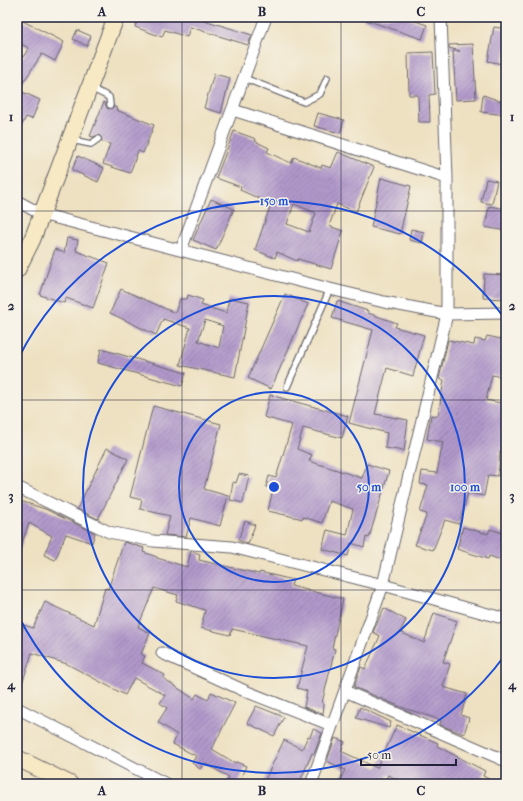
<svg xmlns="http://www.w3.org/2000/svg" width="523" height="801" viewBox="0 0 523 801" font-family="'IM FELL French Canon',serif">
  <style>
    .building { fill: url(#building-hatch); fill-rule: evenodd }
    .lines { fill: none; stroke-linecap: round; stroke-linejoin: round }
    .lane-casing { stroke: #69656a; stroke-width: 8 }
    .street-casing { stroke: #69656a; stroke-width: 13 }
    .secondary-casing { stroke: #69656a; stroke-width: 18 }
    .lane { stroke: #fff; stroke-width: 5.5 }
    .street { stroke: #fff; stroke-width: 11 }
    .secondary { stroke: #f6e9c3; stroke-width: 16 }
    .grid { fill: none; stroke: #22223b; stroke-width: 1; stroke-opacity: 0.55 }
    .ring { fill: none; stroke: #1d4ed8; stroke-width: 2 }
    .centre { fill: #1d4ed8; stroke: #f7f3e8; stroke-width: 2 }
    .ring-label { font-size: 12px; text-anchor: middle; font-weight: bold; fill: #1d4ed8; stroke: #f7f3e8; stroke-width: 3; stroke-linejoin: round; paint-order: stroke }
    .neatline { fill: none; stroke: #22223b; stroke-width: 1.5 }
    .grid-label { font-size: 13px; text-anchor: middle; font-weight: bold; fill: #22223b }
  </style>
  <defs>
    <pattern id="building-hatch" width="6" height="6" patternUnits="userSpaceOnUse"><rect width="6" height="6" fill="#b199cb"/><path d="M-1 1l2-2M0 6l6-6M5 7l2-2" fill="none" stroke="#907ca6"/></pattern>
  </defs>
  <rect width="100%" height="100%" fill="#f7f3e8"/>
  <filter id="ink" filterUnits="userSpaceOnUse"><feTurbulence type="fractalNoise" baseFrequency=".025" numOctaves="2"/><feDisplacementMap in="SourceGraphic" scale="8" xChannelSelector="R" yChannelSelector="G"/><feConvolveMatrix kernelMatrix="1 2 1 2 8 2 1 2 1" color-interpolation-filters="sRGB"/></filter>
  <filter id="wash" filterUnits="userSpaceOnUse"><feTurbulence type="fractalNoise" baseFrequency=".012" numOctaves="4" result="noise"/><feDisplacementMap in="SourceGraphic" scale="16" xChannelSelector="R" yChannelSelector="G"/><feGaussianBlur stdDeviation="0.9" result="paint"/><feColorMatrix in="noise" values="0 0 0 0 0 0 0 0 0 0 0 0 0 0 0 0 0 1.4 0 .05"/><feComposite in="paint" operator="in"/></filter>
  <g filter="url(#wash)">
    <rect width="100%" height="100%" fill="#eee1c1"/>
    <g id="blocks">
      <!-- building -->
      <path class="building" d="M139 17H194L252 35 248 45 190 27 187 37 165 30 162 37 135 27Z
        M363 17H404L427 25 422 39 363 19Z
        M17 18 64 42 55 61 42 54 18 90 40 100 32 119 26 117 17 135V66L29 48 17 42Z
        M494 27 506 29V49L502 64 488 61Z
        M77 30 91 36 87 46 73 39Z
        M473 44 476 99 456 100 453 51H460L449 48V45Z
        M433 52 435 94 429 95 430 122H419L418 95H409L408 53Z
        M214 74 230 78 221 113 204 108Z
        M483 95 506 103V115L481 112Z
        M104 102 108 109 114 107 117 108 116 110 154 125 143 153 138 151 130 173 103 164 110 144 102 141 99 135 93 137 90 136Z
        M318 113 344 120 340 133 314 126Z
        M234 131 256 139 255 141 269 148 267 152 291 163 294 157 321 168 322 165 331 168 338 152 374 167 356 212 337 204 329 226 343 231 331 269 298 259 297 261 277 252 275 258 255 250 271 204 240 190 241 187 216 178ZM294 204 316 213 309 232 287 224Z
        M78 156 104 168 98 182 72 170Z
        M381 178 411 186 400 234 371 227Z
        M486 179 497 181 492 204 481 202Z
        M211 199 234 209 216 250 193 240Z
        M489 206 506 209V231L485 227Z
        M411 229 424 232 422 243 409 240Z
        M67 238 78 240 76 251 109 263 93 308 66 298 64 303 40 295 55 249 64 253Z
        M484 274 506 275V299L483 298Z
        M121 289 175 313 180 299H187L188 295 203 300 201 305 226 313 229 298 249 302 235 377 180 365 190 328 163 319 156 335 110 313ZM205 320 223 326 219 348 198 341Z
        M285 294 308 304 271 389 248 378Z
        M337 301 368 311V313L397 323 395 327 424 335 413 376 387 368 375 414 408 420 404 451 385 448 387 433 349 423 373 330 332 318Z
        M487 336 506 340V378L492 375 486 400 506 404V452L500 451 498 476 488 475 484 496 468 493 459 524 445 520 433 550 415 545 427 514 420 512 428 485 420 484 422 471 437 473 443 442 427 439 431 415 438 416 444 380 439 379 448 340 474 345 475 339 485 341Z
        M101 349 186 373 182 386 98 363Z
        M270 395 348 416 342 438 303 428 297 449 312 455 309 461 362 478 367 464 389 471 369 538 366 537 364 547 351 543 348 556 322 549 327 530 347 535 353 509 329 501 322 523 303 517V519L268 511 273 489 266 487 269 476 276 478 292 425 264 417Z
        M153 406 221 424 204 489 228 496 220 526 191 518 186 537 165 535 170 516 140 509 142 500 130 497Z
        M107 448 128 459 98 519 77 509Z
        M239 474 249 476 243 503 230 500 233 482 236 483Z
        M17 500 45 509 95 533 92 543 66 534 55 560 44 555 52 536 29 523 19 552H17Z
        M245 521 255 525 248 544 238 540Z
        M463 527 488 534 490 529 506 534 504 561 489 556 488 559 457 549Z
        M124 542 144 548 143 552 157 557V558L187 567 191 551 200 554 199 560 259 574 260 572 293 580 291 586 343 599 332 648 335 649 322 703 324 704 323 714 304 707 307 691 297 688 308 646 232 629 230 635 201 628 205 610 176 601 178 595 154 588 138 627 150 633 141 654 145 656 142 663 165 675 163 678 194 699 197 694 208 700 211 692 235 703 212 749 235 763 236 762 246 766 238 784H226L229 777 204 763 200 769 192 763 196 756 173 744 177 735 158 722 167 708 160 703 165 695 134 678 125 695 67 664 32 653 19 693 17 692V647L24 625 33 628 45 602 94 625 105 588 108 589Z
        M384 608 406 620 400 632 424 643 434 613 457 621 443 662 450 664 443 687 467 694 461 715 469 718 464 734 440 725 441 720 401 707 354 687 361 667 365 669 380 636 373 632Z
        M256 706 284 717 274 736 247 723Z
        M360 707 391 722 389 728 356 718Z
        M397 725 438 743 437 746 485 771 483 776 498 784H406L388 775 384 784H338L345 770 327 761 335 738 345 742 341 751 377 768Z
        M313 729 322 733 314 754 312 753 299 784H263L284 740 302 749 308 736 310 737Z"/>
    </g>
  </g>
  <g filter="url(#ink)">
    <use href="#blocks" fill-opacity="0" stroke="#69656a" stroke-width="1"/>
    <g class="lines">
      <defs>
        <path id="lane" d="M244 78 304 102 320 94 327 78
          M91 88 109 97 110 105
          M72 140 91 144 98 139
          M287 387 330 289"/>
        <path id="street" d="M233 110 447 178
          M17 201 41 214 330 289 384 302 447 314 506 313
          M181 250 266 17
          M17 487 109 532 153 541 232 547 383 585 506 619
          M162 653 245 691 331 725
          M345 691 506 761
          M17 708 166 784
          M311 784 383 585 447 314V178L441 17"/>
        <path id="secondary" d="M17 270 32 240 116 17
          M17 758 70 784"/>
      </defs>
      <!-- lane casing -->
      <use href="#lane" class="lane-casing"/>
      <!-- street casing -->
      <use href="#street" class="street-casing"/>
      <!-- secondary casing -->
      <use href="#secondary" class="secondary-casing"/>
      <!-- lane -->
      <use href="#lane" class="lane"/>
      <!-- street -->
      <use href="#street" class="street"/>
      <!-- secondary -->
      <use href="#secondary" class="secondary"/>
    </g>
  </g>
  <!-- grid -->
  <path class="grid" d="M182 17V784M341 17V784M17 211H506M17 400H506M17 590H506"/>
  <!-- distance rings -->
  <g class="ring">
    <circle cx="274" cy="487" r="95"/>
    <circle cx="274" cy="487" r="191"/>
    <path d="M505 655A286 286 0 0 1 18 615M18 359A286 286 0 0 1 505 319"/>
  </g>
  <circle cx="274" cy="487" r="6" class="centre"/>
  <g class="ring-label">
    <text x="274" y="205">150 m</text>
    <text x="369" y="491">50 m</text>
    <text x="465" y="491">100 m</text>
  </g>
  <!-- margin -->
  <rect width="523" height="801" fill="none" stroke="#f7f3e8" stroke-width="44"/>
  <!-- scale -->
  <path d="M361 759v6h95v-6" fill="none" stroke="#22223b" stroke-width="2"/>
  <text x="367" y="759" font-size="12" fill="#22223b" stroke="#f7f3e8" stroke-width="3" paint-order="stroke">50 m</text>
  <rect x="22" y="22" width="479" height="757" class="neatline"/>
  <g class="grid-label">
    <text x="102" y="16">A</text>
    <text x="262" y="16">B</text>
    <text x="421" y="16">C</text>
    <text x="11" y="121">1</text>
    <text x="512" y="121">1</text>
    <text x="11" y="310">2</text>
    <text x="512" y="310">2</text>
    <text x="11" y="500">3</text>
    <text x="512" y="500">3</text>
    <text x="11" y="689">4</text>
    <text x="512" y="689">4</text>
    <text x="102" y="795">A</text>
    <text x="262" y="795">B</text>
    <text x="421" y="795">C</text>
  </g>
</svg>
